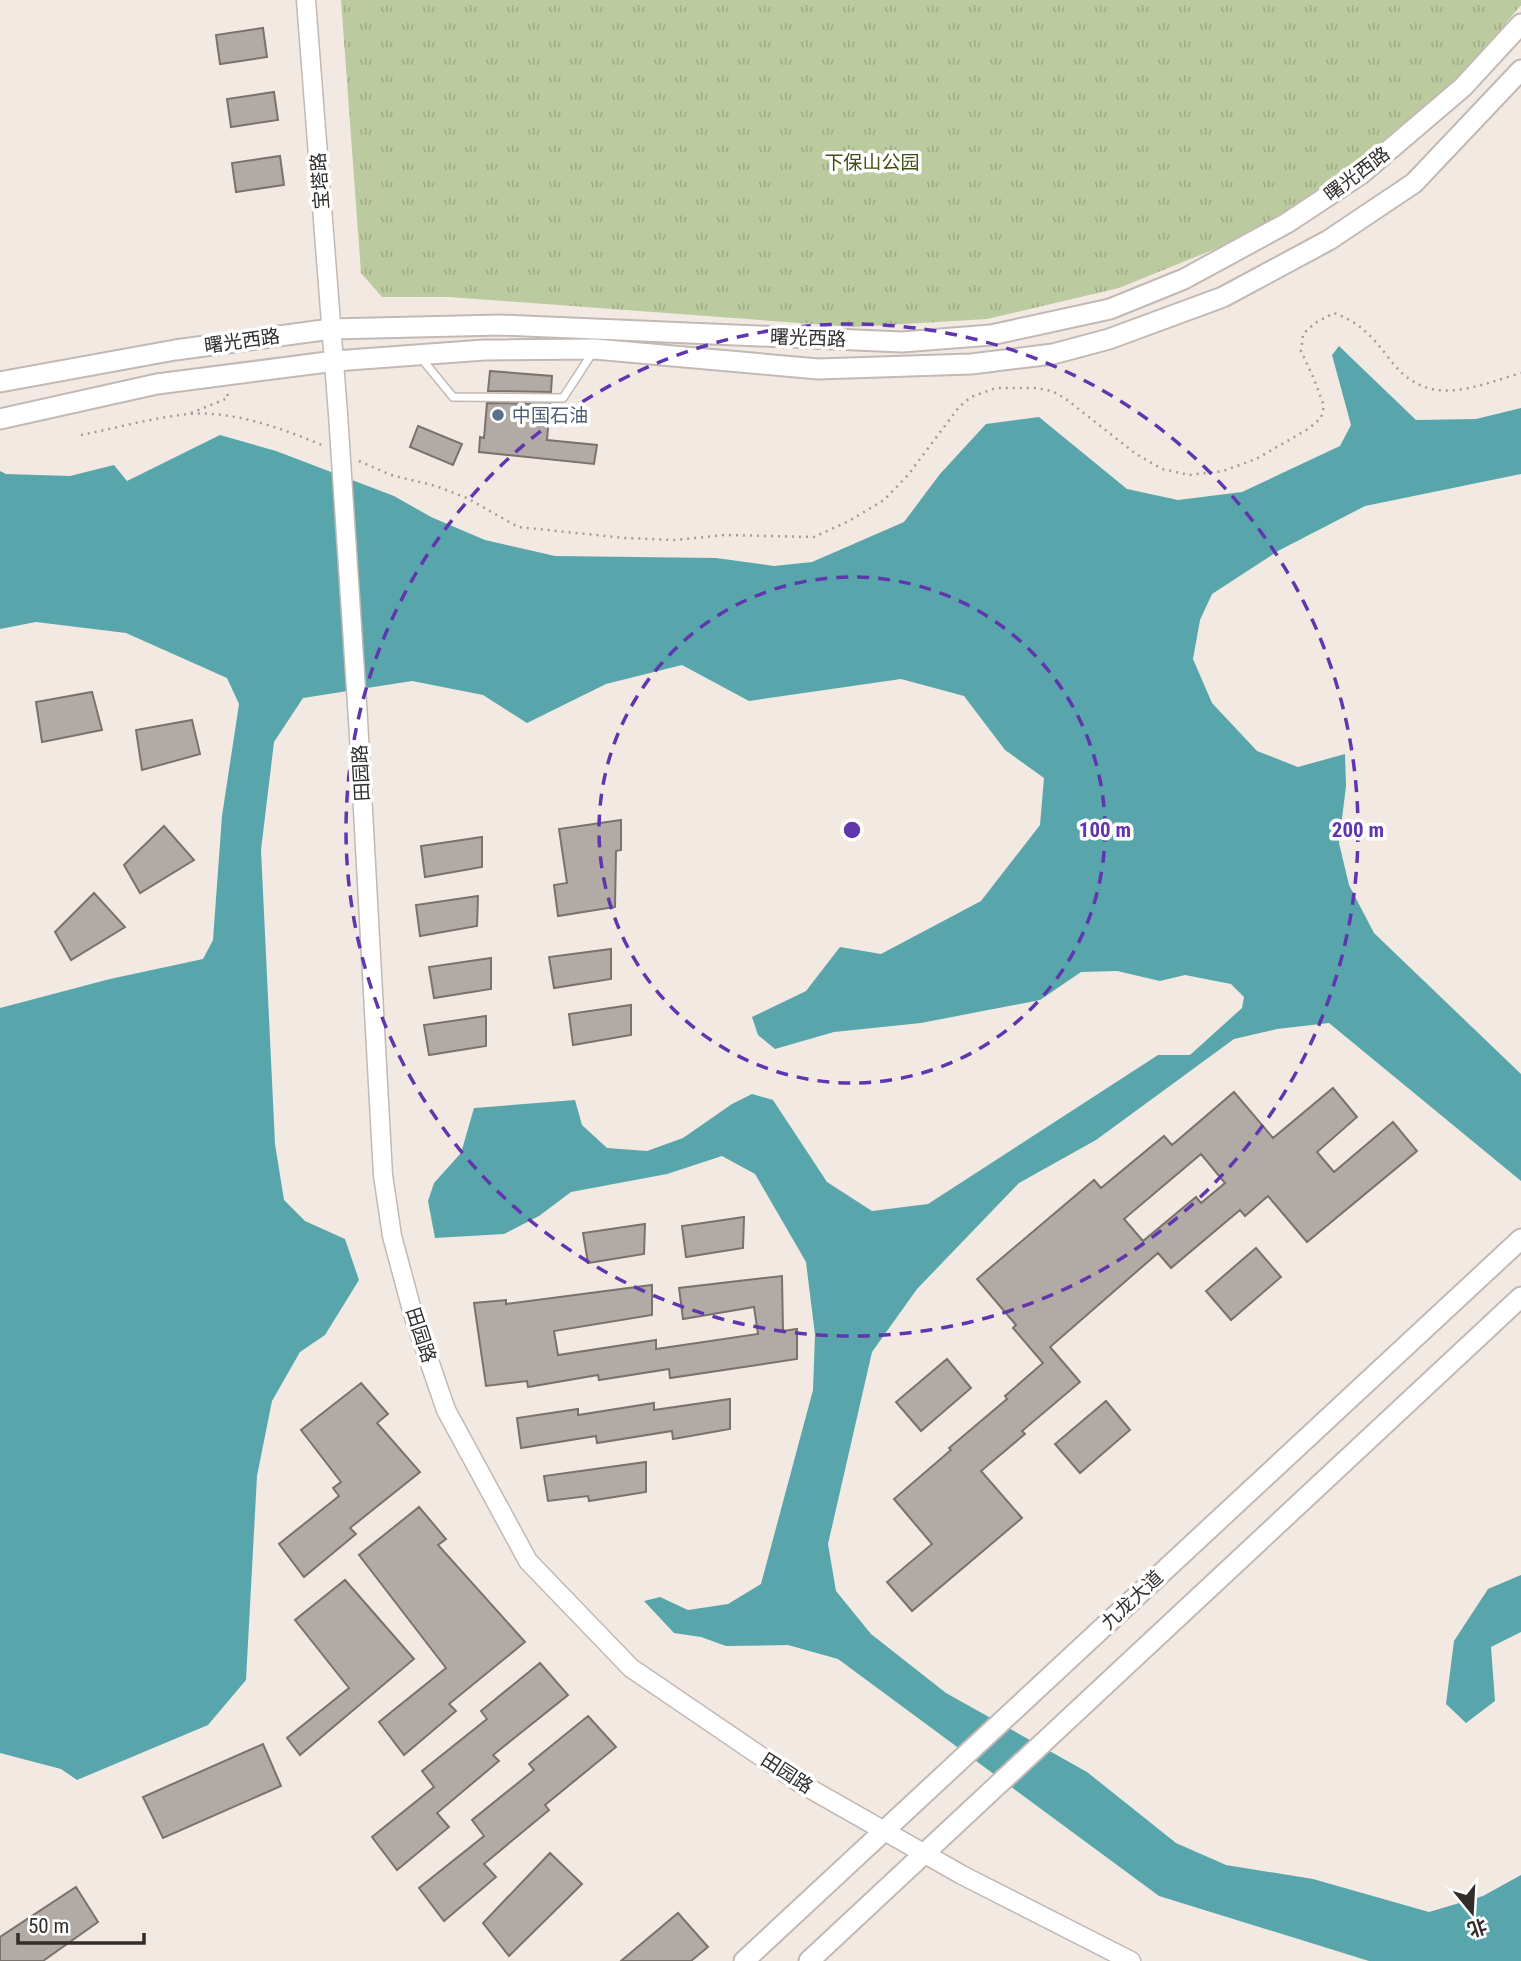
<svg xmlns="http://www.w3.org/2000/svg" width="1521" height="1961" viewBox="0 0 1521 1961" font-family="'Roboto Condensed','Noto Sans SC',sans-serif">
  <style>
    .grass { fill: url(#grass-tufts) }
    .water { fill: #58a6ac }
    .building { fill: #b2aaa4; stroke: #7a726d; stroke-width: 2; fill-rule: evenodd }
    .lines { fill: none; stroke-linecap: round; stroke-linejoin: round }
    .service-casing { stroke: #c2b9b4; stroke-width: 10 }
    .tertiary-casing { stroke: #c2b9b4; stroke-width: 21 }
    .secondary-casing { stroke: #c2b9b4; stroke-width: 23 }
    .path { stroke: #a29b97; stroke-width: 2.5; stroke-dasharray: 2 5; stroke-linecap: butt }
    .service { stroke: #fff; stroke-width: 7 }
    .tertiary { stroke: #fff; stroke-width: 18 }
    .secondary { stroke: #fff; stroke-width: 19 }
    .tertiary-bridge-casing { stroke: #c2b9b4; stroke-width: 21; stroke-linecap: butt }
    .tertiary-bridge { stroke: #fff; stroke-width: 18 }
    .ring { fill: none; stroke: #6036ae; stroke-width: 3.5; stroke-dasharray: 12 9 }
    .service-dot { fill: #5c6f8a; stroke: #fff; stroke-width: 2.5 }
    .labels { text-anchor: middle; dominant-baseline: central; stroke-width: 7; stroke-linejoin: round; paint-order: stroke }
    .park-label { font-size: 19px; fill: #405014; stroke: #fff }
    .street-label { font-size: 19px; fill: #302d2b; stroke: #fff }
    .service-label { font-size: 19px; fill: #4e5e75; stroke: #fff; text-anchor: start }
    .centre { fill: #6036ae; stroke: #fff; stroke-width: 3.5 }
    .ring-label { font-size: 21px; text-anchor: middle; font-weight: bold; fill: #6036ae; stroke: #fff; stroke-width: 7; stroke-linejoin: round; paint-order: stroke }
  </style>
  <defs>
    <pattern id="grass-tufts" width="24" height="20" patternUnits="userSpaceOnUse" patternTransform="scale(1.75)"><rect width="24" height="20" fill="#bccaa0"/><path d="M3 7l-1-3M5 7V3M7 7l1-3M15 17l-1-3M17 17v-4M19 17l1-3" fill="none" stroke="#a2ae8a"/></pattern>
  </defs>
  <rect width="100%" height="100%" fill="#f2e9e3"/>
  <!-- grass -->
  <path class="grass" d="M341 0H1521V5L1468 69 1357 170 1237 240 1119 288 987 319 854 327 449 297H382L361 273Z"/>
  <!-- water -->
  <path class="water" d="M1339 346 1416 420 1476 419 1521 408V474L1365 506 1278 551 1212 594 1200 620 1193 659 1212 703 1257 751 1298 767 1345 754 1346 786 1339 843 1349 885 1374 933 1521 1074V1181L1329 1023 1277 1029 1234 1039 1096 1140 1019 1183 917 1289 872 1352 828 1544 836 1591 871 1634 946 1693 1087 1772 1176 1843 1226 1865 1313 1879 1429 1912 1483 1896 1521 1875V1961H1369L1159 1896 838 1659 788 1645 726 1646 701 1637 674 1633 644 1601 660 1597 688 1610 728 1604 761 1584 813 1390 815 1335 806 1262 755 1174 722 1156 667 1174 571 1192 539 1216 504 1234 435 1238 428 1201 434 1183 461 1153 474 1108 575 1100 582 1125 607 1148 647 1151 683 1138 732 1104 752 1094 773 1100 827 1182 872 1211 928 1204 1158 1055H1190L1242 1008 1244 997 1231 984 1185 975 1160 981 1117 971 1081 972 1040 1000 921 1023 834 1032 775 1049 758 1035 752 1017 806 991 840 947 881 954 981 901 1040 825 1044 778 1005 750 964 696 901 679 749 701 682 665 606 684 527 723 483 695 412 681 303 698 274 742 261 850 275 1144 284 1200 305 1221 345 1239 359 1280 325 1335 300 1352 272 1401 257 1476 246 1680 208 1725 77 1780 61 1769 0 1753V1008L110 979 203 959 213 940 222 816 239 704 227 678 126 633 36 622 0 629V471L6 474 70 476 114 465 127 481 220 435 276 451 394 496 431 517 485 540 555 556 716 558 774 566 812 562 904 522 940 474 986 424 1039 417 1127 489 1178 500 1242 492 1340 446 1351 425 1332 355Z
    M1521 1575V1632L1491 1647 1495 1701 1466 1723 1446 1704 1454 1641 1488 1589Z"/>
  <!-- building -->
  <path class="building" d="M263 28 267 57 220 64 216 35Z
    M274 92 278 120 231 127 227 99Z
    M280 156 284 185 236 192 232 163Z
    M490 371 552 376 551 392 488 391Z
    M487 403 550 404 547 440 597 445 594 464 479 452 480 437 484 438Z
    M418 426 462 444 453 465 410 447Z
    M92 692 102 730 42 742 36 702Z
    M192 720 200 754 142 770 136 730Z
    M621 820V850L616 851 615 907 558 916 554 885 567 883 559 829Z
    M164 826 194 860 140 893 124 865Z
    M482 837V867L425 877 421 846Z
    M94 893 125 927 71 960 55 932Z
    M478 896 477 926 420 936 416 905Z
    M611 949V979L554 988 549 957Z
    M491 958V989L434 998 429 967Z
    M631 1005V1035L573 1045 569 1014Z
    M486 1016V1046L429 1055 424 1025Z
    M1333 1088 1357 1117 1317 1152 1334 1172 1393 1122 1417 1151 1307 1242 1268 1196 1245 1216 1240 1210 1171 1268 1158 1253 1050 1347 1080 1382 1022 1431 1025 1434 981 1471 1022 1518 912 1611 887 1582 932 1544 894 1499 951 1450 949 1448 1007 1399 1005 1396 1043 1363 1013 1328 1016 1325 977 1279 1094 1180 1101 1188 1164 1136 1172 1145 1234 1092 1273 1138ZM1201 1154 1225 1183 1201 1203 1196 1197 1143 1241 1124 1219Z
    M744 1217 743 1248 686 1257 682 1226Z
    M645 1224 644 1254 588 1263 583 1233Z
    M1256 1248 1281 1277 1231 1320 1206 1291Z
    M782 1276 783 1331 797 1329V1359L670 1378 669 1369 599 1380 598 1375 528 1387 527 1381 486 1386 474 1303 506 1300V1304L652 1285V1315L554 1331 558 1355 656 1340V1349L758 1334 754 1307 683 1319 679 1288Z
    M947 1359 971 1388 921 1431 896 1402Z
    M361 1383 388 1414 377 1423 420 1472 350 1528 356 1534 304 1577 279 1544 339 1496 333 1488 341 1482 301 1430Z
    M730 1399V1429L673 1439 672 1431 597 1443 596 1436 521 1448 517 1418 578 1409V1415L654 1403V1410Z
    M1106 1401 1130 1430 1080 1473 1055 1444Z
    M646 1462V1492L589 1501 588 1496 548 1501 544 1476Z
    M419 1507 446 1539 438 1545 525 1642 449 1704 456 1711 404 1755 379 1722 446 1668 359 1555Z
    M345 1580 414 1659 300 1755 287 1738 349 1688 295 1620Z
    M540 1663 568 1695 493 1755 499 1761 437 1813 449 1827 397 1870 372 1837 434 1787 422 1771 487 1719 481 1711Z
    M588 1716 616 1747 545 1805 549 1810 484 1864 496 1877 444 1921 419 1888 484 1836 472 1820 534 1770 529 1764Z
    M263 1744 281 1786 163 1838 143 1797Z
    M550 1853 582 1884 509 1956 483 1923Z
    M76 1887 98 1922 43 1961H0V1937Z
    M678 1913 708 1947 691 1961H621Z"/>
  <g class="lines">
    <defs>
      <path id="service" d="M421 358 453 397 563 398 593 352"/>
      <path id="tertiary" d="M306 0 338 414
        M358 719 383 1175 392 1236 413 1314 446 1410 528 1561 631 1668 800 1783 962 1875 1131 1961"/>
      <path id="secondary" d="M0 382 175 350 331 329 500 325 902 342 991 335 1110 309 1184 279 1287 223 1361 174 1463 87 1521 24
        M0 419 157 384 335 361 484 350 595 349 818 369 971 364 1053 354 1109 339 1223 297 1329 240 1414 183 1521 70
        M744 1961 1521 1239
        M809 1961 1521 1297"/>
    </defs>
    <!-- service casing -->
    <use href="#service" class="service-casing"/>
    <!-- tertiary casing -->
    <use href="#tertiary" class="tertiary-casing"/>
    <!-- secondary casing -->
    <use href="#secondary" class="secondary-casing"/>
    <!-- path -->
    <path class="path" d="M191 413 228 398 227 392
      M81 435C116 428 152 418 188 414 232 410 284 429 324 446
      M359 461 391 475 436 486 467 498 518 527 625 538 675 540 725 535 814 537 849 521 884 500 908 475 959 407 971 397 996 388H1036L1052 391 1066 399 1136 454 1162 469 1189 475 1223 471 1256 459 1308 429 1321 418 1324 406 1314 379 1301 351 1303 334 1315 323 1334 313C1359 322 1372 336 1388 357 1426 410 1470 388 1521 373"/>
    <!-- service -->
    <use href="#service" class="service"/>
    <!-- tertiary -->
    <use href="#tertiary" class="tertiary"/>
    <!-- secondary -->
    <use href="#secondary" class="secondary"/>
    <defs>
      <path id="tertiary-bridge" d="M338 414 358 719"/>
    </defs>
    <!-- tertiary-bridge casing -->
    <use href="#tertiary-bridge" class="tertiary-bridge-casing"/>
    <!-- tertiary-bridge -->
    <use href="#tertiary-bridge" class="tertiary-bridge"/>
  </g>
  <!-- distance rings -->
  <g class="ring">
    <circle cx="852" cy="830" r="253"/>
    <circle cx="852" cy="830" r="506"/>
  </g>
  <!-- markers -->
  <circle class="service-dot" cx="498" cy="415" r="7"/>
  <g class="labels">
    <!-- park labels -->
    <g class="park-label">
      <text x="872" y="162">下保山公园</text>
    </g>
    <!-- street labels -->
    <g class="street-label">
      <text transform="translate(1357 174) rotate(-37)">曙光西路</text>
      <text transform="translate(320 181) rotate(-94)">宝塔路</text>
      <text transform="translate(808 338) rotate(2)">曙光西路</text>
      <text transform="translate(242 341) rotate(-8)">曙光西路</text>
      <text transform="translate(361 773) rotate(-93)">田园路</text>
      <text transform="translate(421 1335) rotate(72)">田园路</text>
      <text transform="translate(1132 1600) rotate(-43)">九龙大道</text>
      <text transform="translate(787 1773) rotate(33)">田园路</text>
    </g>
    <!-- service labels -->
    <g class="service-label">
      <text x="512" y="415">中国石油</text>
    </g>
  </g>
  <circle cx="852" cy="830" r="10" class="centre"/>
  <g class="ring-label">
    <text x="1105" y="837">100 m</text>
    <text x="1358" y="837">200 m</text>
  </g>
  <!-- north arrow -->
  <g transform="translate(1472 1912) rotate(162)" stroke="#ffffff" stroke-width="5" paint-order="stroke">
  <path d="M0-5L12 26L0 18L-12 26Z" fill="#302d2b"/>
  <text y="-10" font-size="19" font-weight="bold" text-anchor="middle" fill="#302d2b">北</text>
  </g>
  <!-- scale -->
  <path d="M18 1933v10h126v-10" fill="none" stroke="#302d2b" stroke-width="3.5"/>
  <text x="28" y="1933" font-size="21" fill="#302d2b" stroke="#ffffff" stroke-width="5" paint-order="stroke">50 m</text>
</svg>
